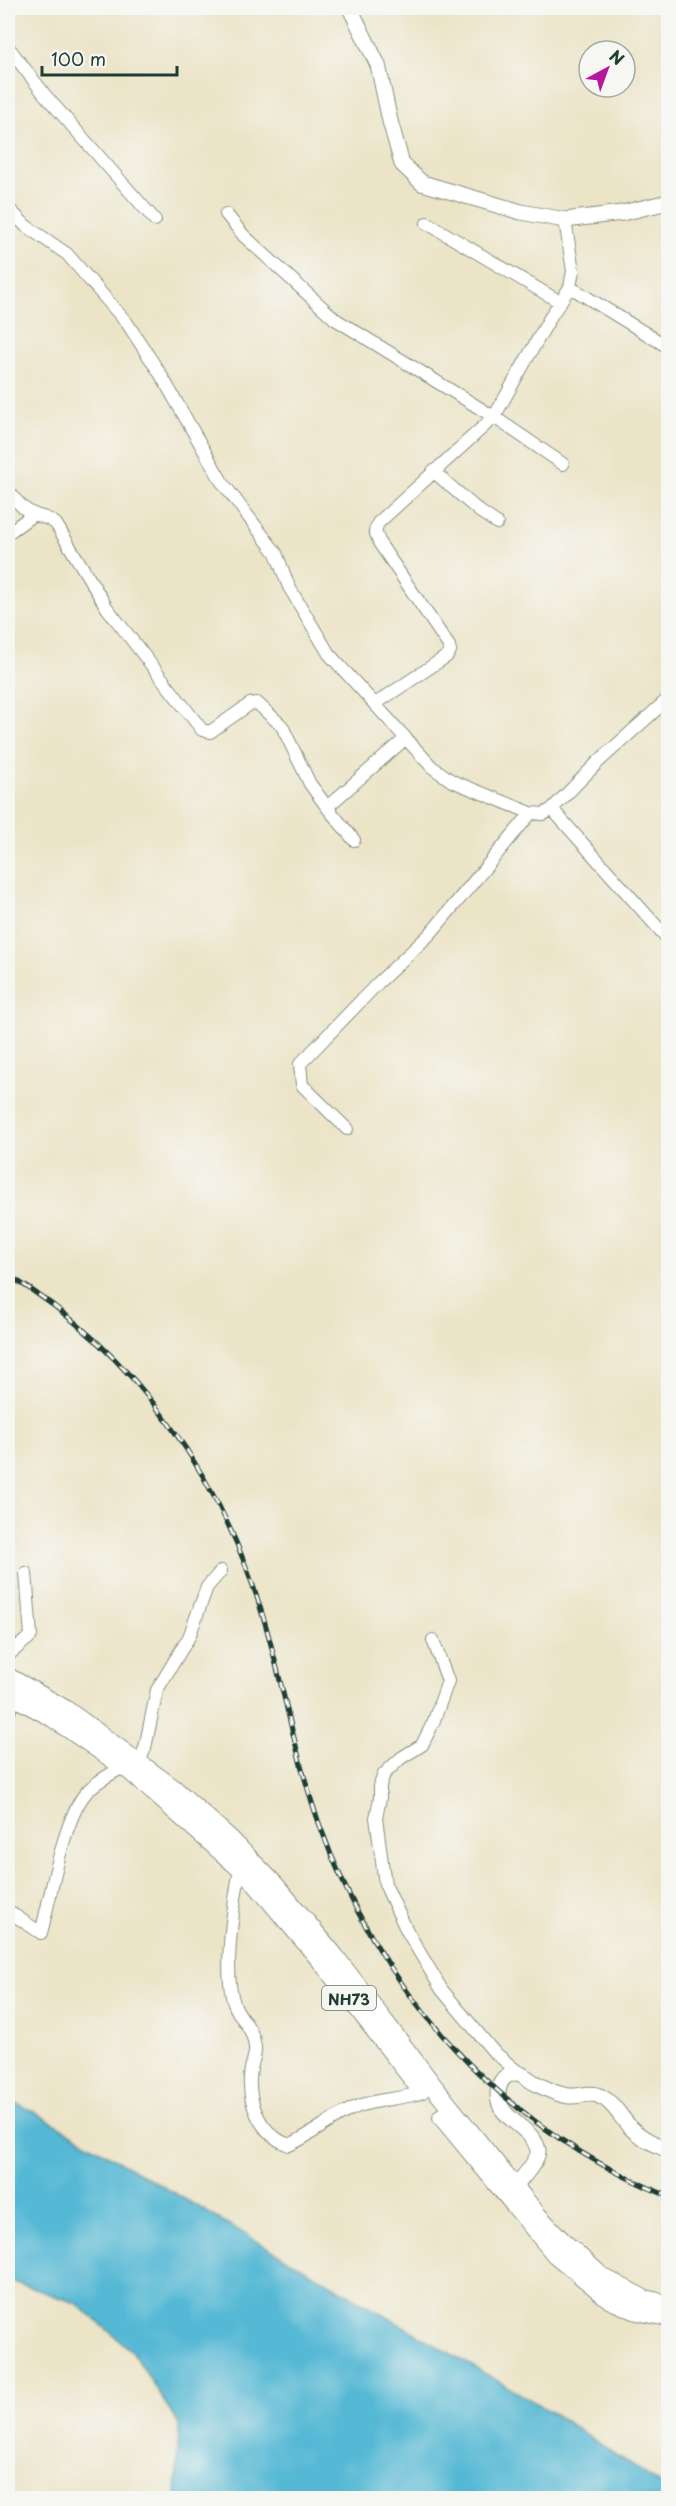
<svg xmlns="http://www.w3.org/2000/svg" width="676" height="2506" viewBox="0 0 676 2506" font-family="'Playpen Sans',sans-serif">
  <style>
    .water { fill: #55b8d4; stroke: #3a7a84; stroke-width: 1.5 }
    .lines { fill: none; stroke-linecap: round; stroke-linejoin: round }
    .minor-casing { stroke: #86907e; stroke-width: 14 }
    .major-casing { stroke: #86907e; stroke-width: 17 }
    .highway-casing { stroke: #86907e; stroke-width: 20 }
    .minor { stroke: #fff; stroke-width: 12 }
    .major { stroke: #fff; stroke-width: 15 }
    .highway { stroke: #fff; stroke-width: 18 }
    .rail-casing { stroke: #1f3d34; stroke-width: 5 }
    .rail { stroke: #f6f6f2; stroke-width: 3; stroke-dasharray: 9; stroke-linecap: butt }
    .labels { text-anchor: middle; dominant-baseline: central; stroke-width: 4.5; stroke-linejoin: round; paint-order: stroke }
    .shield { fill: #f6f6f2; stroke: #60746d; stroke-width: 1.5 }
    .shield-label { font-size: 15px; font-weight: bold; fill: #1f3d34 }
  </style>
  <rect width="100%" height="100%" fill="#f6f6f2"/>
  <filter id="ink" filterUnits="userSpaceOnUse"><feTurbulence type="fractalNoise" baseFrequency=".0167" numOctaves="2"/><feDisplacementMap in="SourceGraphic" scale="12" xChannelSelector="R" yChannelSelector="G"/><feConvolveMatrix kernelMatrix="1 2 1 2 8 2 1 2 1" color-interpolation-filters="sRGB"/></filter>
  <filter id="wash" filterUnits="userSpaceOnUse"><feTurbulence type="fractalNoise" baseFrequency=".008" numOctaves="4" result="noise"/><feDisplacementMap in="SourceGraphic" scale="24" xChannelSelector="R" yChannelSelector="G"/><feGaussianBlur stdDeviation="1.35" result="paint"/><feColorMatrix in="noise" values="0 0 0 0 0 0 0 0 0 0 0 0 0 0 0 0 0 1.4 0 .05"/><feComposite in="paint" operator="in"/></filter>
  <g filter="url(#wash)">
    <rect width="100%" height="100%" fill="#ece4c7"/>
    <!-- water -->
    <path class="water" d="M8 2100 31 2110 553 2413 668 2489V2498H176L179 2425 133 2352 76 2303 8 2280Z"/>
  </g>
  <g filter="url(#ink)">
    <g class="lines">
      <defs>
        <path id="minor" d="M8 47 45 95 155 220
          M8 208 26 226 67 254 127 323 161 375 222 482 276 553 289 587 329 654 432 767 452 781 531 813 544 814 552 809 598 762 668 699
          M226 214 244 236 335 319 494 417 563 464
          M427 223 560 302
          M570 287 668 347
          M433 471 479 511 497 523
          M8 490C15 499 22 509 33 514 43 518 48 517 56 524L107 608 202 730 210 732 250 704 257 703 282 726 310 784 327 807 405 739
          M8 533 34 514
          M375 704 447 656 450 651 449 646 380 544 375 531 378 523 494 417 551 316 570 287 573 271 565 220
          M327 807 354 840
          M552 809 668 939
          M347 1129 302 1085 300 1064 378 983 430 934 531 813
          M433 1640 448 1681 433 1723 422 1745 401 1758 384 1774 380 1785V1798L376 1818 385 1884 407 1931 442 1990 493 2051 518 2072
          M8 1655 31 1636 26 1573
          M8 1714 15 1698
          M139 1763 145 1748 157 1690 189 1637 207 1587 221 1571
          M240 1869C234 1902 222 1975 235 2006 242 2022 253 2027 255 2047 256 2055 252 2062 251 2069 246 2100 259 2134 289 2145 312 2135 331 2118 354 2108 377 2098 400 2100 423 2092
          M8 1911 41 1933C51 1896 63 1821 85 1794 92 1784 112 1773 123 1767"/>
        <path id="major" d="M350 8 378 65 390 121 402 164 422 183 521 212 565 220 622 213 668 202
          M508 2195C515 2186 540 2160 538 2150 533 2125 491 2119 499 2087 501 2080 504 2076 511 2074 521 2070 526 2079 535 2083 544 2088 559 2095 569 2096 578 2097 588 2092 597 2095 612 2100 619 2115 629 2126 640 2138 655 2144 668 2150"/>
        <path id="highway" d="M8 1677 65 1709 173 1788 231 1840 275 1885 333 1954 437 2091 538 2216 563 2242 602 2277 644 2299 668 2304
          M8 1693 53 1718 130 1771 251 1878 322 1962 418 2086
          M442 2117 555 2254 611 2300 637 2311 668 2317"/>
      </defs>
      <!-- minor casing -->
      <use href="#minor" class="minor-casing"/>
      <!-- major casing -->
      <use href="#major" class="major-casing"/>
      <!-- highway casing -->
      <use href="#highway" class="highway-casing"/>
      <!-- minor -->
      <use href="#minor" class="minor"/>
      <!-- major -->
      <use href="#major" class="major"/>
      <!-- highway -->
      <use href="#highway" class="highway"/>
      <defs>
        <path id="rail" d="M8 1275C137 1352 224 1481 265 1623 284 1689 296 1759 319 1823 379 1992 502 2129 668 2196"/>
      </defs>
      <!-- rail casing -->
      <use href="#rail" class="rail-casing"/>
      <!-- rail -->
      <use href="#rail" class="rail"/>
    </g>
  </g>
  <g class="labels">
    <!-- shield labels -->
    <rect class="shield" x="322" y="1986" width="54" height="24" rx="4.5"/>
    <g class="shield-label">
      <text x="349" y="1998">NH73</text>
    </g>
  </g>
  <!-- margin -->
  <rect width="676" height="2506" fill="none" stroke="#f6f6f2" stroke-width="30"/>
  <!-- north arrow -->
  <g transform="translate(607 69) rotate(41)"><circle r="28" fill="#f6f6f2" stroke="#a0aca6" stroke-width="1.5"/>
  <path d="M0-4.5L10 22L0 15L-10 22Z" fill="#b5179e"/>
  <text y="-9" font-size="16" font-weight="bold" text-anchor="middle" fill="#1f3d34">N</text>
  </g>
  <!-- scale -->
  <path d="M42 66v9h135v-9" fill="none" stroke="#1f3d34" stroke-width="3"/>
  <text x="51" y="66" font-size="18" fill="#1f3d34" stroke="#f6f6f2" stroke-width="4.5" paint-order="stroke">100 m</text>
</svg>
